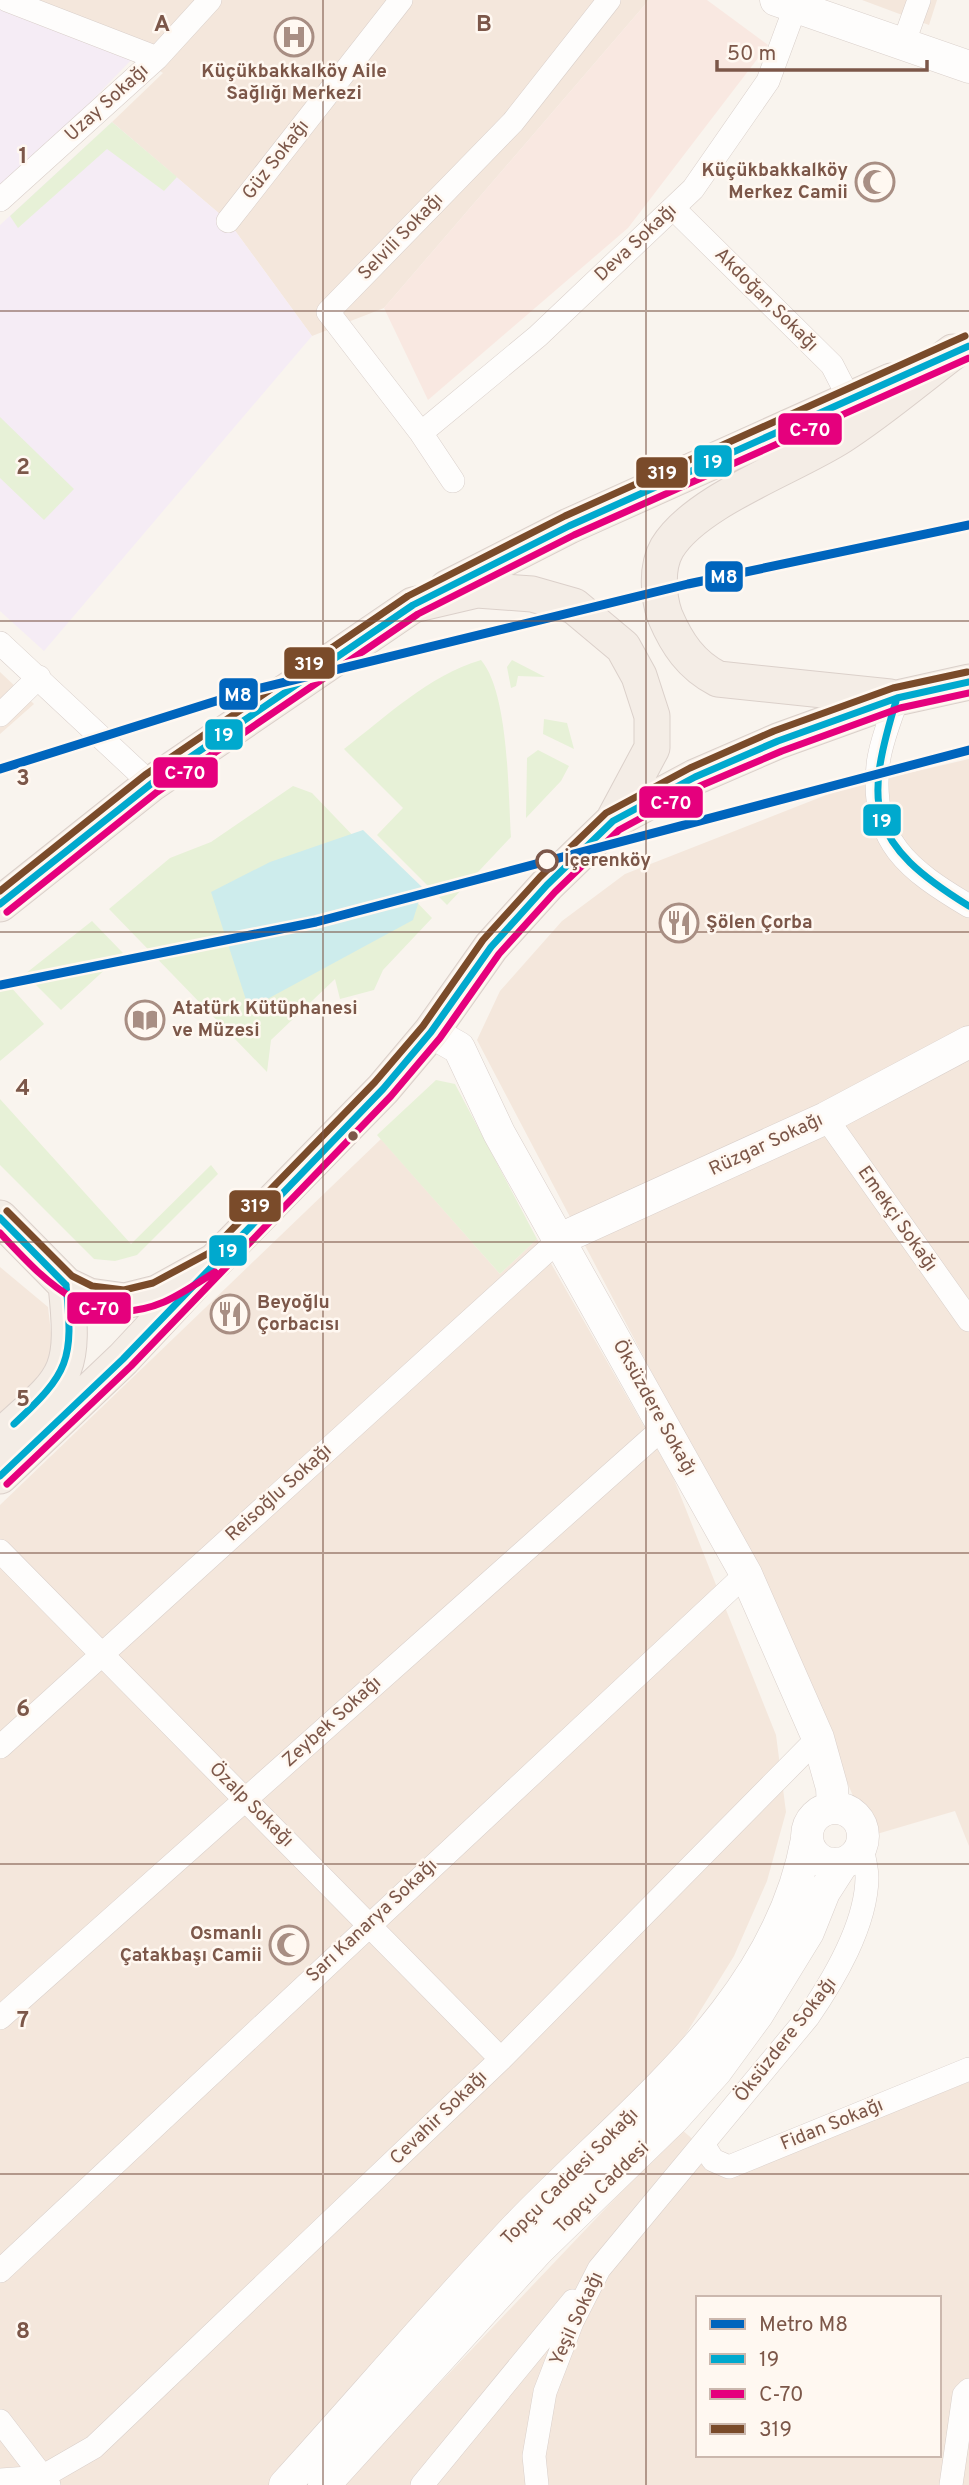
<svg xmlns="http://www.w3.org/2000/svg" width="969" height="2485" viewBox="0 0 969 2485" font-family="Overpass,sans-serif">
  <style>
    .residential { fill: #f4e7dc; fill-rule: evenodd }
    .commercial { fill: #f9e8e1 }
    .education { fill: #f5ecf5 }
    .green { fill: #e7f1d7 }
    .water { fill: #cdecec }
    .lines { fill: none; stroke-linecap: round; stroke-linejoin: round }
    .street-casing { stroke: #d9cfca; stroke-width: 24 }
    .secondary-casing { stroke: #dad0cb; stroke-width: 33 }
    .primary-casing { stroke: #dbd0ca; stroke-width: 37 }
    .street { stroke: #fefdfc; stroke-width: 23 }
    .secondary { stroke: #fefdfc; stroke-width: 32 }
    .primary { stroke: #f4ede6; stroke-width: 35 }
    .bus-1-casing { stroke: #fff8f1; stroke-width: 12 }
    .bus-2-casing { stroke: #fff8f1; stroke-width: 12 }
    .bus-3-casing { stroke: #fff8f1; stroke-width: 12 }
    .bus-1 { stroke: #00a9ce; stroke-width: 7 }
    .bus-2 { stroke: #e5007d; stroke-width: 7 }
    .bus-3 { stroke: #7a4b2a; stroke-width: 7 }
    .metro-1-casing { stroke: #fff8f1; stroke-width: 14 }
    .metro-1 { stroke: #0065bd; stroke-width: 9 }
    .grid { fill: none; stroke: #7c5749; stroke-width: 2; stroke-opacity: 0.55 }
    .stop-dot { fill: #fff8f1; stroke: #7c5749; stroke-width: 3.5 }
    .bus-dot { fill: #7c5749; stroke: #fff8f1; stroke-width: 2.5 }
    .labels { text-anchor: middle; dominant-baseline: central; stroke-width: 5; stroke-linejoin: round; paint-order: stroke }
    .poi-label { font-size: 19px; font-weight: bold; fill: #7c5749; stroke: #fff8f1; text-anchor: start }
    .street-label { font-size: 19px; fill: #7c5749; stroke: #fff8f1 }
    .stop-label { font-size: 19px; font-weight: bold; fill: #7c5749; stroke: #fff8f1; text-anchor: start }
    .grid-label { font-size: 23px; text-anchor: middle; font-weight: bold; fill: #7c5749; stroke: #fff8f1; stroke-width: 5; stroke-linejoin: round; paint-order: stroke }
    .line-badge { stroke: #fff8f1; stroke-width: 2.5 }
    .badge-label { font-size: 19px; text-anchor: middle; font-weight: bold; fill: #fff }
  </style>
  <rect width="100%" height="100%" fill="#f9f4ee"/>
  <!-- residential -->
  <path class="residential" d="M0 0H649L384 308 312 336 228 221 112 122 163 73 136 55Z
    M862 0H937L929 25Z
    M0 672 34 704 0 734Z
    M969 759V1846L955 1811 870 1836 762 1582 477 1040 500 991 562 921 625 874 844 788Z
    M381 1139 500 1274 537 1239 673 1477 776 1735 786 1812 767 1881 734 1956 681 2042 270 2485H0V1505Z
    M0 1267 48 1307 55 1368 0 1421Z
    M969 2082V2485H343L681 2129 734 2175ZM698 2298H939V2455H698Z"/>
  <!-- commercial -->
  <path class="commercial" d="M649 0H707L768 45 628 228 428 400 384 308Z"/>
  <!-- education -->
  <path class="education" d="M0 7 136 55 0 196Z
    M112 122 228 221 312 336 44 651 0 611V225Z"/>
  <!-- green -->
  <path class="green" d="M112 122 177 177 164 191 107 149 18 228 10 216Z
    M0 417 74 489 44 520 0 478Z
    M481 660C509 693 508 793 511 837L447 905 377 835 403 808 344 749C387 716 428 676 481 660Z
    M512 660 545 677 518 676 516 686 511 688 507 667Z
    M544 719 567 723 574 749 543 734Z
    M538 750 569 766 561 781 526 818 527 758Z
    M293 786 312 793 432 918 383 970 374 990 340 999 335 979 271 1040 267 1072 109 909 170 858 211 842Z
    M92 921 123 953 61 1010 25 974Z
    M9 985 44 1024 0 1061V992Z
    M436 1080 455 1084 537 1239 500 1274 377 1135Z
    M0 1099 131 1244 211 1165 218 1174 137 1255 115 1261 94 1259 0 1165Z"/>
  <!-- water -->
  <path class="water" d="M363 830 423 888 413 920 249 1009 211 892 270 862Z"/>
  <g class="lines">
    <defs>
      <path id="street" d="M7 0 157 58
        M904 42 919 0
        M0 200 157 58 210 0
        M673 208 832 365 850 400
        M228 221 401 0
        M421 433 538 336 693 189 768 81 795 8
        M453 481 421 433 328 312 513 122 609 0
        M0 643 151 784
        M897 698C891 719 880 743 878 765 870 842 909 870 969 906
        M0 715 39 677
        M826 1118 969 1320
        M0 1551 501 2059
        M0 1747 560 1239
        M0 2018 664 1427
        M703 2144 713 2160 729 2167 969 2069
        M0 2271 746 1574
        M0 2421 49 2485
        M0 2480 42 2477 94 2447 501 2059 818 1738
        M422 2485 573 2301
        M537 2485 534 2456 545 2392 572 2322 599 2269 808 2017C834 1979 866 1926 867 1878 867 1867 863 1856 862 1845
        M951 2485 964 2395 969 2390"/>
      <path id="secondary" d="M776 0 969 67
        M431 1032 459 1048 499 1133 746 1574 818 1738 832 1788 833 1808
        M560 1239 826 1118 969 1042
        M807 1836a28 28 0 1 1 56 0a28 28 0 1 1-56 0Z
        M285 2485C362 2400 437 2312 516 2228 626 2113 777 2006 807 1839
        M324 2485 538 2250 673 2119 716 2071 757 2015 808 1932 824 1892 842 1864"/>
      <path id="primary" d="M447 588 569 526 891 381
        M890 697 718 679C691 665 677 644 665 616 658 596 656 567 667 548 696 500 793 467 841 436 880 411 916 380 953 352
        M0 904 151 784 413 605 477 590 532 594 574 606 623 647 639 676 652 716V748L613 821
        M0 1218 66 1285 89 1296 125 1301 157 1293 215 1261 383 1089 431 1032 491 947 547 885 613 821 695 777 778 741 897 698 969 682
        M0 1437C66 1377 76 1378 66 1285
        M0 1476 123 1359 193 1284"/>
    </defs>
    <!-- street casing -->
    <use href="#street" class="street-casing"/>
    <!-- secondary casing -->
    <use href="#secondary" class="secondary-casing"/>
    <!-- primary casing -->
    <use href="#primary" class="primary-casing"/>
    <!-- street -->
    <use href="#street" class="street"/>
    <!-- secondary -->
    <use href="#secondary" class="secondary"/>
    <!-- primary -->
    <use href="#primary" class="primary"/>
    <defs>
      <path id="bus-1" d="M897 698C863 808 867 843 969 906
        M0 904 151 784 413 605 569 526 969 346
        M0 1218 66 1285
        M14 1424C69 1373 74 1360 66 1285
        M0 1476 123 1359 383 1089 431 1032 491 947 547 885 613 821 695 777 778 741 897 698 969 682"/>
      <path id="bus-2" d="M7 912 157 792 418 614 574 535 969 358
        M0 1233C46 1282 91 1333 164 1302 182 1294 199 1282 215 1272
        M7 1484 131 1366 391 1096 440 1038 499 954 555 892 619 830 700 786 782 751 900 708 969 693"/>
      <path id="bus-3" d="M0 891 145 775 408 596 565 516 965 336
        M7 1211 72 1276 92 1286 124 1290 153 1283 209 1253 375 1082 423 1026 483 940 540 877 606 813 690 768 774 731 893 688 967 672"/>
    </defs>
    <!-- bus-1 casing -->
    <use href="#bus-1" class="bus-1-casing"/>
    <!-- bus-2 casing -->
    <use href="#bus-2" class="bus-2-casing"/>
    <!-- bus-3 casing -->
    <use href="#bus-3" class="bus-3-casing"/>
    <!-- bus-1 -->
    <use href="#bus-1" class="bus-1"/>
    <!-- bus-2 -->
    <use href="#bus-2" class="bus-2"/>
    <!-- bus-3 -->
    <use href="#bus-3" class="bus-3"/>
    <defs>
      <path id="metro-1" d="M0 769 248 691 688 584 969 525
        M0 985 316 922 969 750"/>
    </defs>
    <!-- metro-1 casing -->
    <use href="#metro-1" class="metro-1-casing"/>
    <!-- metro-1 -->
    <use href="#metro-1" class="metro-1"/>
  </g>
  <!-- grid -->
  <path class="grid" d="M323 0V2485M646 0V2485M0 311H969M0 621H969M0 932H969M0 1242H969M0 1553H969M0 1864H969M0 2174H969"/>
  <!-- icons -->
  <defs>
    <symbol id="hospital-ring" viewBox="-11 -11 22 22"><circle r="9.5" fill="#fff8f1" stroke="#a88e83" stroke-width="1.5"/><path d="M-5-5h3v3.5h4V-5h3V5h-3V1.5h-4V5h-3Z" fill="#a88e83"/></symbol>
    <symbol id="mosque-ring" viewBox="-11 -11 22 22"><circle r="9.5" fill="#fff8f1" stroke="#a88e83" stroke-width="1.5"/><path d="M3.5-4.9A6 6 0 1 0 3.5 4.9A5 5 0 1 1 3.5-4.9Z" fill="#a88e83"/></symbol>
    <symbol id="restaurant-ring" viewBox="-11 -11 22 22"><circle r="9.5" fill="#fff8f1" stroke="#a88e83" stroke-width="1.5"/><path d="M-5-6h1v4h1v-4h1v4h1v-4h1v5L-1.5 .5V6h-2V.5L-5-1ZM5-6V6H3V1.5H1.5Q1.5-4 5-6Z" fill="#a88e83"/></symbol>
    <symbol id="library-ring" viewBox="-11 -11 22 22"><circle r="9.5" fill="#fff8f1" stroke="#a88e83" stroke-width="1.5"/><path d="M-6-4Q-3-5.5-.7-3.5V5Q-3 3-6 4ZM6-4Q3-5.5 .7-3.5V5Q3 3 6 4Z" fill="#a88e83"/></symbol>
  </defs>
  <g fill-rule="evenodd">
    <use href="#hospital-ring" x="272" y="15" width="44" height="44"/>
    <use href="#mosque-ring" x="853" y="160" width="44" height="44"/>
    <use href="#restaurant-ring" x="657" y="901" width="44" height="44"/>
    <use href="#library-ring" x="123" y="998" width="44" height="44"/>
    <use href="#restaurant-ring" x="208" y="1292" width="44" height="44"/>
    <use href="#mosque-ring" x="267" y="1923" width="44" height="44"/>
  </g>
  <!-- markers -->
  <circle class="stop-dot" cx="547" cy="861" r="10"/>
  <circle class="bus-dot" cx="353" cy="1136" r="6"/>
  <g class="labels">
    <!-- poi labels -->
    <g class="poi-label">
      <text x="294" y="72" text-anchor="middle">Küçükbakkalköy Aile<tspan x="294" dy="22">Sağlığı Merkezi</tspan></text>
      <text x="848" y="171" text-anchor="end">Küçükbakkalköy<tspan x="848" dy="22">Merkez Camii</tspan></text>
      <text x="706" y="923">Şölen Çorba</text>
      <text x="172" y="1009">Atatürk Kütüphanesi<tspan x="172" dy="22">ve Müzesi</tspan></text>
      <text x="257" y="1303">Beyoğlu<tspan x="257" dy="22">Çorbacısı</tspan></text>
      <text x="262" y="1934" text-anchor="end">Osmanlı<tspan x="262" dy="22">Çatakbaşı Camii</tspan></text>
    </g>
    <!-- street labels -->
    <g class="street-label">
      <text transform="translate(107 103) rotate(-42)">Uzay Sokağı</text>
      <text transform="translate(276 160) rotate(-52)">Güz Sokağı</text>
      <text transform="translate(401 237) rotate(-46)">Selvili Sokağı</text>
      <text transform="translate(636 243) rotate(-43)">Deva Sokağı</text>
      <text transform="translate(766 300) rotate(45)">Akdoğan Sokağı</text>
      <text transform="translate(766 1145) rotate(-25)">Rüzgar Sokağı</text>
      <text transform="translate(897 1219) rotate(55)">Emekçi Sokağı</text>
      <text transform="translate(654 1408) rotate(61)">Öksüzdere Sokağı</text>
      <text transform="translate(279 1493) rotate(-42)">Reisoğlu Sokağı</text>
      <text transform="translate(332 1722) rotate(-42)">Zeybek Sokağı</text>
      <text transform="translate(251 1805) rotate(45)">Özalp Sokağı</text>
      <text transform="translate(372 1921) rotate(-43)">Sarı Kanarya Sokağı</text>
      <text transform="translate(786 2040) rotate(-52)">Öksüzdere Sokağı</text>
      <text transform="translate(439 2118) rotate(-44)">Cevahir Sokağı</text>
      <text transform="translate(832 2125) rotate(-22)">Fidan Sokağı</text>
      <text transform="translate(570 2177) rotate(-45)">Topçu Caddesi Sokağı</text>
      <text transform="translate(602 2188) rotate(-44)">Topçu Caddesi</text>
      <text transform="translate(577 2319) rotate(-65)">Yeşil Sokağı</text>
    </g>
    <!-- stop labels -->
    <g class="stop-label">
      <text x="564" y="861">İçerenköy</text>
    </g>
  </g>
  <g class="grid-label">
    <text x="162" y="31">A</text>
    <text x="484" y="31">B</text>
    <text x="23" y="163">1</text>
    <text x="23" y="474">2</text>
    <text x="23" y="785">3</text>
    <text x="23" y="1095">4</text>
    <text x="23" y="1406">5</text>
    <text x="23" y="1716">6</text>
    <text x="23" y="2027">7</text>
    <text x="23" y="2338">8</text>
  </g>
  <g class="line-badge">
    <rect x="777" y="412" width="66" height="34" rx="7" fill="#e5007d"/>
    <rect x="693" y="444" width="40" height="34" rx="7" fill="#00a9ce"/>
    <rect x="635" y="456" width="54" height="33" rx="7" fill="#7a4b2a"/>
    <rect x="704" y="560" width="40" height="33" rx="7" fill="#0065bd"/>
    <rect x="283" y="646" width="53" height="34" rx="7" fill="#7a4b2a"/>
    <rect x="218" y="677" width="41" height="34" rx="7" fill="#0065bd"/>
    <rect x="204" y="718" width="40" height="33" rx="7" fill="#00a9ce"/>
    <rect x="152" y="756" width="67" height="33" rx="7" fill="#e5007d"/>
    <rect x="638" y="785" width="66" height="34" rx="7" fill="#e5007d"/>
    <rect x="862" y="803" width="40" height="34" rx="7" fill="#00a9ce"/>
    <rect x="228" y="1189" width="54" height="34" rx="7" fill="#7a4b2a"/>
    <rect x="208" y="1234" width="40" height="33" rx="7" fill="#00a9ce"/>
    <rect x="66" y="1291" width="66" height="34" rx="7" fill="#e5007d"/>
  </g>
  <g class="badge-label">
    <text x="810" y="436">C-70</text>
    <text x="713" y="468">19</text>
    <text x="662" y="479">319</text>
    <text x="724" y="583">M8</text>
    <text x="309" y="670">319</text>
    <text x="238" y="701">M8</text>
    <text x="224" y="741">19</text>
    <text x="185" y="779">C-70</text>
    <text x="671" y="809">C-70</text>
    <text x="882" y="827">19</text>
    <text x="255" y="1212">319</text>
    <text x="228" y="1257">19</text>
    <text x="99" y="1315">C-70</text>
  </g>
  <!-- legend -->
  <rect x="696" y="2296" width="245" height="161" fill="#fff8f1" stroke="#cbb8ae" stroke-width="2"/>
  <rect x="710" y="2319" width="35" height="10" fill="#0065bd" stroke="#cbb8ae" stroke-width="2"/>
  <text x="759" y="2331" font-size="21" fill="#7c5749">Metro M8</text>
  <rect x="710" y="2354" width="35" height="10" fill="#00a9ce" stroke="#cbb8ae" stroke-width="2"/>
  <text x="759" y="2366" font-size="21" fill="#7c5749">19</text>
  <rect x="710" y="2389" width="35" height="10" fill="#e5007d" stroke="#cbb8ae" stroke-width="2"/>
  <text x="759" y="2401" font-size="21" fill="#7c5749">C-70</text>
  <rect x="710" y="2424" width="35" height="10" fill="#7a4b2a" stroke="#cbb8ae" stroke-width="2"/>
  <text x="759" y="2436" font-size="21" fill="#7c5749">319</text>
  <!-- scale -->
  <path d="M717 60v10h210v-10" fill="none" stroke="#7c5749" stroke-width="3.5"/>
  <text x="727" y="60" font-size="21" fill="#7c5749" stroke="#fff8f1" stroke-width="5" paint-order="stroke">50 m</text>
</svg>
